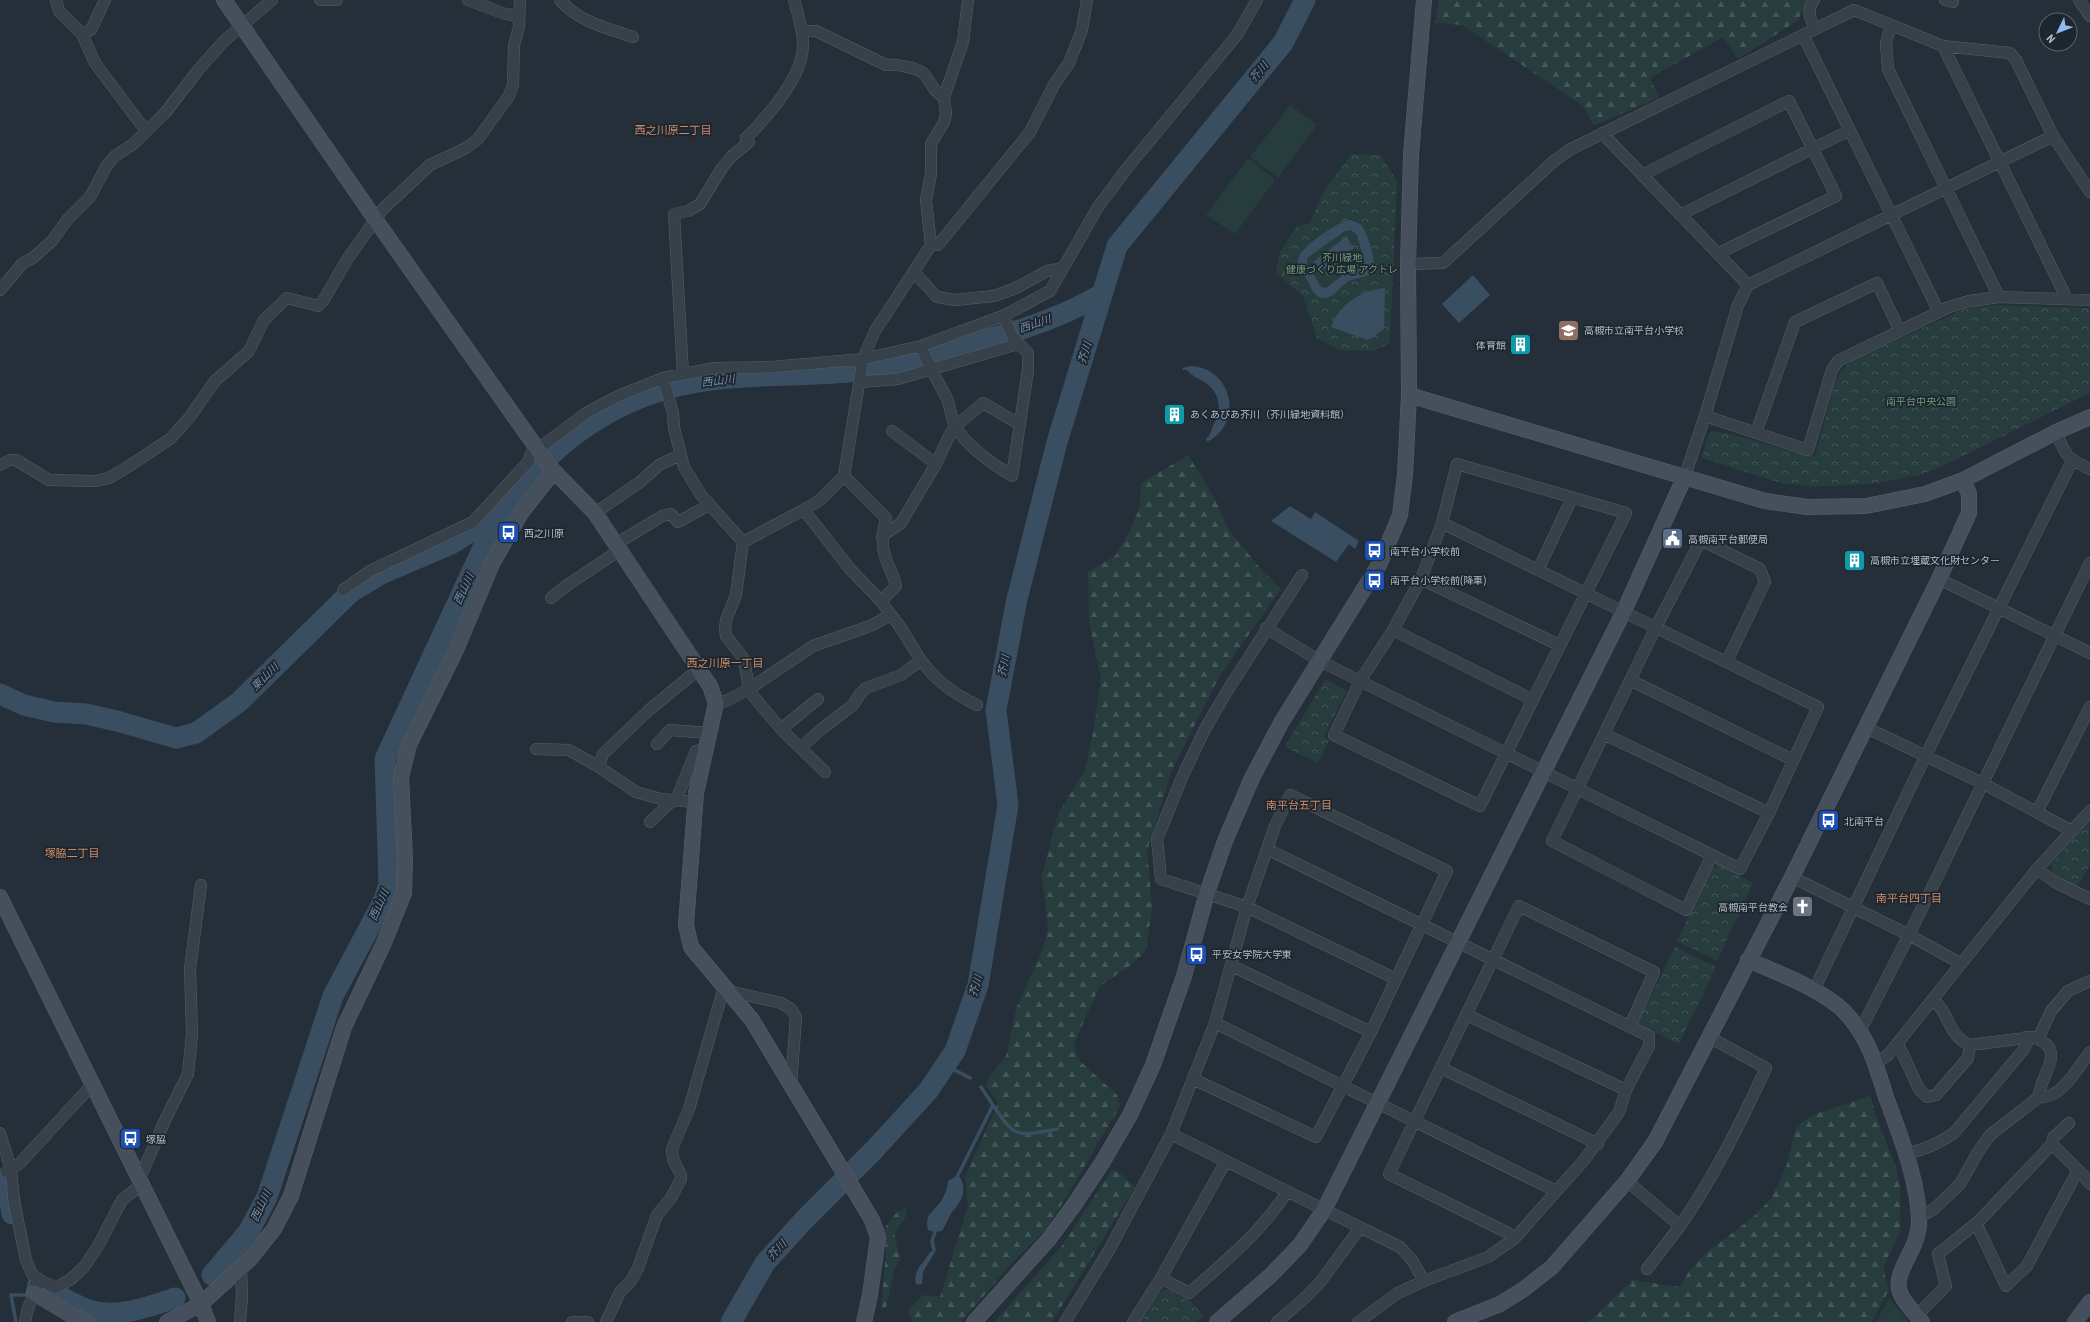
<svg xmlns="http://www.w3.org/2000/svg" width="2090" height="1322" viewBox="0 0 2090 1322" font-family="'Roboto Condensed','Noto Sans JP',sans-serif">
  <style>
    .grass { fill: #273c3c }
    .forest { fill: url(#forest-firs) }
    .park { fill: url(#park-crowns) }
    .water { fill: #3a4e62; fill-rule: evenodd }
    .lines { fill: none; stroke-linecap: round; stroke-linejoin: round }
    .stream { stroke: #3a4e62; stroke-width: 3.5 }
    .river { stroke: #3a4e62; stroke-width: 21 }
    .street-casing { stroke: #565e68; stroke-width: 12 }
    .secondary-casing { stroke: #565e68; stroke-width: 16 }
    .street { stroke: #37414a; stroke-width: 11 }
    .secondary { stroke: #46505d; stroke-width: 15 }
    .labels { text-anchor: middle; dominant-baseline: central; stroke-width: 3.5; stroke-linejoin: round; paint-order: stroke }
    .park-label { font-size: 10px; fill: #729a79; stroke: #1d262f }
    .poi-label { font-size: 10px; fill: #b3bbc6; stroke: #1d262f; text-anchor: start }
    .water-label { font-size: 11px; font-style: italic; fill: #758ea8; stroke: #1d262f }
    .neighbourhood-label { font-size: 11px; fill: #cd8c67; stroke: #1d262f }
  </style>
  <defs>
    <pattern id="forest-firs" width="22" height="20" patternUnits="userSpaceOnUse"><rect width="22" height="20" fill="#273c3c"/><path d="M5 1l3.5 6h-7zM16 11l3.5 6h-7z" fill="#445657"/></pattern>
    <pattern id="park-crowns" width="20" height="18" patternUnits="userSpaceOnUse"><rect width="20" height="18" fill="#273c3c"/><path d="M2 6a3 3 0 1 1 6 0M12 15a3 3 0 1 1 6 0" fill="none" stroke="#445657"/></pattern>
  </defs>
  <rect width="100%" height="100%" fill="#242f3a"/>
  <!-- grass -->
  <path class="grass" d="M1290 105 1317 125 1278 178 1250 157Z
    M1248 158 1275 180 1235 234 1206 215Z
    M1889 1298 1907 1320V1322H1876Z"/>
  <!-- forest -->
  <path class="forest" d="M1439 0H1808L1797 21 1738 59 1723 37 1650 78 1659 98 1594 125 1583 106 1462 25 1435 23Z
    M1188 455 1214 497 1229 530 1260 568 1281 589 1219 677 1172 770 1147 851 1152 907 1146 951 1131 965 1099 987 1074 1044 1078 1059 1117 1095 1120 1106 1068 1195 1045 1230 1013 1262 961 1322H913L908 1310 923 1295 940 1297 968 1206 965 1177 998 1103 986 1086 991 1075 1006 1056 1016 1009 1042 951 1048 928 1042 876 1058 814 1085 770 1094 728 1101 678 1089 623 1088 572 1115 556 1129 532 1140 507 1141 483Z
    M1870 1096 1878 1121 1896 1168 1900 1187V1232L1883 1268 1889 1290 1872 1322H1589L1632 1280 1680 1287 1689 1271 1706 1253 1752 1218 1771 1199 1786 1167 1796 1127 1812 1115Z
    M1112 1170 1120 1173 1135 1187 1052 1322H994L1061 1247Z
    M905 1208 907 1215 894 1233 900 1260 894 1271 886 1308H881L886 1252 884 1229 897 1212Z"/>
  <!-- park -->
  <path class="park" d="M1352 154 1380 155 1397 181 1390 343 1373 351 1338 350 1317 338 1303 296 1276 273 1280 252 1297 226 1310 223 1324 190Z
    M1997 305 2090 308V393L1941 467 1920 475 1878 483 1813 487 1781 483 1702 458 1706 441 1711 431C1746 435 1779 451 1815 456L1835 383 1840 373 1851 361 1962 310 1978 306Z
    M1325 679 1347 691 1324 737 1329 740 1318 763 1285 747Z
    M2089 821 2090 865 2075 889 2053 875 2051 864Z
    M1719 865 1753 883 1717 961 1677 941 1712 868Z
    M1675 947 1716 967 1679 1044 1637 1024Z
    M1167 1289 1191 1302 1204 1316 1197 1322H1141L1160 1292Z"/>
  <!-- water -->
  <path class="water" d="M1349 220C1355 221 1359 223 1363 227 1367 233 1376 262 1374 269 1370 278 1357 277 1349 281 1340 286 1333 300 1321 298 1314 295 1311 288 1308 282 1304 275 1297 267 1298 259 1299 248 1339 221 1349 220ZM1351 230 1357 235 1365 264 1360 268 1343 275 1326 288 1321 287 1307 263V258L1345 231Z
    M1346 237 1354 248 1320 272 1313 262Z
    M1473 275 1490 295 1459 323 1442 304Z
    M1385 288 1384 329 1368 340 1331 327C1340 304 1361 290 1385 288Z
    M1190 366C1232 367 1245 423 1207 442L1206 439C1211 435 1211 429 1214 424 1222 411 1220 393 1207 384 1200 379 1193 377 1187 370H1183L1182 368Z
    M1290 506 1311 519 1315 512 1359 541 1355 549 1349 544 1336 562 1271 521Z
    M958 1175C969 1188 962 1201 952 1212 949 1216 946 1225 942 1231L935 1232 928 1230C925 1216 930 1214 938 1205 943 1200 948 1188 948 1181Z
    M934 1250 935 1252 923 1272 922 1284 917 1285C910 1274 925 1261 930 1252Z"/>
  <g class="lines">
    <!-- stream -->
    <path class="stream" d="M945 1065 970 1078
      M993 1105C1016 1140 1018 1136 1057 1129
      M958 1175 993 1105 981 1087
      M934 1250 932 1241 935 1232
      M16 1322 11 1295H27L30 1279"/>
    <!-- river -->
    <path class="river" d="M0 694 24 705 54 712 86 714 117 721 176 738 196 733 239 702 351 592 383 573 451 544 499 514
      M6 1178 12 1214
      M212 1275 249 1231 267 1197 333 996 384 900 389 884 385 759 488 537C536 451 612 392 711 380 756 374 803 376 849 372 881 369 913 359 944 351 999 337 1052 323 1102 294
      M47 1289C61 1296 75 1306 89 1310 117 1319 148 1307 175 1298
      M731 1322 765 1263 804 1220 874 1150 928 1091 955 1051 978 985 1008 805 996 710 1017 599 1057 442 1117 246 1283 43 1305 0"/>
    <defs>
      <path id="street" d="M56 0 59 11 82 34 95 63 146 131
        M320 0H337
        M468 0 505 14 519 16
        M560 0C579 22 607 28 633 37
        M1814 0C1806 11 1810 18 1815 29
        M1945 0 1953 2
        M2079 0 2090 16
        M1891 25 1886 43 1888 69 1999 297
        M802 31H816L886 65C895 64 915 67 923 73 931 81 932 91 944 97
        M82 34 91 30 105 0
        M1803 35 1939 312
        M1943 46 2067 299
        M1602 133 1748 285
        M1642 175 1789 101 1836 196 1719 253
        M1680 215 1850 130
        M931 245H938L1030 132 1055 83 1069 63 1082 30 1087 0
        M1408 264 1443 263 1554 161 1571 149 1854 10 1943 46 2010 53 2016 60 2053 136 2090 192
        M914 272 937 297 955 300 994 296 1016 288 1047 271 1063 268
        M0 290 22 264 34 257 52 241 67 220 90 197 107 165 115 156 132 145 165 113 199 69 223 42 272 0
        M921 346C928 365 938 381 947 399 951 408 951 420 956 428 969 448 993 464 1012 476L1028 370V353L1013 337 1003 316
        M683 374 674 214 688 211 700 204 722 168 732 156 749 142 746 138C767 117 803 77 803 45 803 30 798 14 794 0
        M663 378 673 413 674 428 684 467 701 495 743 542 736 595 726 620 725 629 726 636 744 659 749 689 754 697 781 729 825 772
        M859 382 898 379 1018 344
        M1705 416 1808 450 1832 370 1838 361 1949 307 1969 301 1999 297 2090 300
        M892 431 936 464
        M2056 432C2066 456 2066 458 2090 469
        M1756 433 1795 322 1877 283 1900 331
        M538 449 586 413 618 396 663 378 715 368 772 367 863 359 921 346 1003 316 1050 291 1098 207 1128 167 1237 35 1257 0
        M1457 464 1626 513 1480 806 1334 735 1360 681 1393 630 1421 579 1442 523Z
        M0 465 10 460H16L49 480 96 481 109 478 126 468 170 439 189 418 215 381 249 351 264 320 287 298 318 306 323 301 348 258 383 209 430 165 466 148 478 139 509 96 513 85 514 45 519 27 520 0
        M1685 476 1705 416 1738 305 1748 285 2053 136
        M804 510 850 569 881 601
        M595 513 640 482 659 465 680 455
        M882 536 901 523 936 464 950 434 957 425 983 403 1019 424
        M743 542 807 508 820 500 844 476
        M616 544 662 516 671 514 678 522 709 505
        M1538 570 1572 498
        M1302 575 1229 688 1205 729 1183 775 1157 839 1161 879 1247 907 1396 979
        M1421 579 1559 645
        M1939 579 2090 653
        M343 590 370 571 473 522 528 462 535 444
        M551 598 566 586 620 550
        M891 615C905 631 912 649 924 664 938 683 956 695 977 705
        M1266 628 1320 661 1360 681 1740 869 1769 813 1818 707 1442 523
        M1393 630 1533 700
        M1630 680 1793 760
        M716 703 726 701 749 689 813 646 870 626 891 615 881 601 896 586C894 575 888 567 885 556 881 543 883 531 886 518L844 476 863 359 875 331 931 245 926 200 931 174V144L944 122 946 114 944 97 963 42 968 0
        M1865 727 1982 783 2072 831
        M781 729 818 699
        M1604 734 1769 813
        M657 744 670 730 710 733
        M801 748 819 731 853 705 860 694 866 688 901 675 921 660
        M536 749 569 750 599 767 636 792 661 799 695 802
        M599 767 603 754 649 710 699 669
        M676 800 696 751 707 748
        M2037 812 2090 707
        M650 822 673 800
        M1267 849 1649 1036V1046L1626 1090 1619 1112 1585 1159 1514 1239 1488 1257 1424 1281 1398 1293 1358 1322
        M1712 855 1686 910 1552 841 1656 627 1701 540 1760 569 1765 582 1727 661
        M2037 869 2055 882 2090 899
        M1792 877 1909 935 1960 963
        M1232 966 1371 1032
        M1814 990 1925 757 2072 461
        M728 991 781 1003 791 1009 796 1017 791 1085
        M1933 1000C1951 1014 1947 1035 1970 1045L2033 1037C2070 1050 2039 1074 2039 1097 2060 1101 2079 1066 2090 1052
        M1467 1015 1626 1090
        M1215 1023 1556 1191
        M1860 1031 1909 935 2090 563
        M2038 1039 2051 1011 2068 991 2090 981
        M1896 1045 1900 1048 1919 1089 1927 1097 1936 1095 1968 1058 1970 1045
        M1875 1064 1888 1055 2037 869 2090 811
        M1441 1068 1598 1144
        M0 1133 11 1169 14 1202 26 1260 32 1274 40 1280 28 1308 25 1322
        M1171 1134 1400 1247 1412 1260 1424 1281
        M2052 1144 2053 1138 2069 1123
        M1906 1154C1923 1150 1940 1143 1954 1133L2024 1049 2027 1043 2026 1037
        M6 1172 19 1164 92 1085
        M139 1180 166 1118 188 1074 192 1034 190 969 201 885
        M1627 1181 1680 1226 1647 1269
        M1918 1218 1934 1209 1960 1184 1978 1152 1990 1135 2039 1097
        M1976 1223 2006 1286 2027 1266 2078 1170
        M1680 1226C1714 1177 1741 1122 1766 1068L1709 1037
        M1514 1239 1508 1233 1389 1174 1519 906 1654 972 1630 1026
        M1161 1278 1189 1293C1225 1262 1261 1232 1287 1192
        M40 1280 56 1288 71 1279 84 1267 98 1246 122 1200 142 1184
        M1916 1316 1946 1286 1938 1254 1979 1221 2052 1144 2083 1175 2090 1184
        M240 1322 242 1297 241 1268
        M572 1322H588
        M606 1322 620 1292 631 1281 638 1268 657 1215 671 1198 681 1179V1175L673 1159 672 1149 689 1109 724 987
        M1065 1322 1108 1252 1171 1134 1215 1023 1247 907 1275 826 1290 795 1447 871 1371 1032 1316 1137 1193 1079
        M1133 1322 1161 1278 1226 1161
        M1277 1322 1308 1295 1321 1281 1360 1228"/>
      <path id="secondary" d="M224 0 375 219 550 467 595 513 710 686 716 703 696 793 686 925 691 947 752 1020 872 1220 878 1237 870 1295 864 1322
        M1409 395 1765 501 1807 507 1866 506 1925 494 1963 480 2056 432 2090 417
        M0 897 201 1304 208 1322
        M1748 960C1778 973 1811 985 1837 1005 1850 1015 1862 1033 1869 1048 1876 1064 1881 1081 1886 1097 1900 1135 1920 1185 1919 1225 1918 1234 1915 1243 1911 1251 1892 1288 1894 1290 1922 1322
        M34 1293 69 1314 87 1322
        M167 1322 201 1304 250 1259 274 1229 291 1196 344 1027 383 945 404 893 405 859 401 777 409 745 456 650 492 564 521 513 554 471
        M974 1322 1049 1239 1074 1205 1102 1163 1130 1115 1153 1065 1184 976 1207 893 1225 841 1252 778 1281 723 1380 563 1400 515 1405 475 1409 395 1408 264 1411 155 1424 0
        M1217 1322 1270 1276 1300 1245 1324 1210 1624 611 1685 476
        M1455 1322 1500 1304 1524 1289 1552 1267 1627 1181 1655 1142 1792 877 1939 579 1969 513V494L1963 480
        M2075 1322 2090 1302"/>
    </defs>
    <!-- street casing -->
    <use href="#street" class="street-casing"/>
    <!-- secondary casing -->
    <use href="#secondary" class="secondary-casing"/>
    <!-- street -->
    <use href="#street" class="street"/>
    <!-- secondary -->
    <use href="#secondary" class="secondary"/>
  </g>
  <!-- icons -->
  <defs>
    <symbol id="school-square" viewBox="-11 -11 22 22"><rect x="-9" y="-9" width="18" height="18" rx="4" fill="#8d6e63" stroke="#1d262f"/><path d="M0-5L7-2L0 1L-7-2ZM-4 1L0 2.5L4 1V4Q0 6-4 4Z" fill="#fff"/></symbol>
    <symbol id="building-square" viewBox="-11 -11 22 22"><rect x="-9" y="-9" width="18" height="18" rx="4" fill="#0f9aa8" stroke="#1d262f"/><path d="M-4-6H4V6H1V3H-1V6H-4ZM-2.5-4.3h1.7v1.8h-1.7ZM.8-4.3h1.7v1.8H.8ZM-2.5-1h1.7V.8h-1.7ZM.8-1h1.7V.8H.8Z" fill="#fff"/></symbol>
    <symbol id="bus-square" viewBox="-11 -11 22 22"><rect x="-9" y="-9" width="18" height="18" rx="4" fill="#1a4fb4" stroke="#1d262f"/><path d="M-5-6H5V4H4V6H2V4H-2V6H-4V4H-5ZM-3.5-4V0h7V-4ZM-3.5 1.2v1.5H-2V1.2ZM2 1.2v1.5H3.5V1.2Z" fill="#fff"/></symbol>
    <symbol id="civic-square" viewBox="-11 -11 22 22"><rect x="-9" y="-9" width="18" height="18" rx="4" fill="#5c6f8a" stroke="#1d262f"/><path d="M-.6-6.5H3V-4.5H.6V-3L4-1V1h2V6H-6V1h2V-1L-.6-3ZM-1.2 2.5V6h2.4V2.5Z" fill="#fff"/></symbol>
    <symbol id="church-square" viewBox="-11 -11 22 22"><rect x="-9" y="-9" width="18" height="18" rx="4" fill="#6b7280" stroke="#1d262f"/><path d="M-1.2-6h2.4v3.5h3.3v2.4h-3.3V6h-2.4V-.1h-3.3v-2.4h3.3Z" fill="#fff"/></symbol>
  </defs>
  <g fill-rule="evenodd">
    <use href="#school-square" x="1556" y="318" width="25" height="25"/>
    <use href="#building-square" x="1508" y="332" width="25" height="25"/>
    <use href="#building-square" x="1162" y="402" width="25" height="25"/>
    <use href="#bus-square" x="496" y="520" width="25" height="25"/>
    <use href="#civic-square" x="1660" y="526" width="25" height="25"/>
    <use href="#bus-square" x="1362" y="538" width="25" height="25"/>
    <use href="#building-square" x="1842" y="548" width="25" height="25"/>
    <use href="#bus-square" x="1362" y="568" width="25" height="25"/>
    <use href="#bus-square" x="1816" y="808" width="25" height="25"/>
    <use href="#church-square" x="1790" y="894" width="25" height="25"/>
    <use href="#bus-square" x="1184" y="942" width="25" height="25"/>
    <use href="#bus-square" x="118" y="1126" width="25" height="25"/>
  </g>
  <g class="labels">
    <!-- park labels -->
    <g class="park-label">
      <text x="1342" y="257">芥川緑地<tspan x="1342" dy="12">健康づくり広場 アクトレ</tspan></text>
      <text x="1921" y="401">南平台中央公園</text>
    </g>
    <!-- poi labels -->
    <g class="poi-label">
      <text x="1584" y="330">高槻市立南平台小学校</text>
      <text x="1506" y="345" text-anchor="end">体育館</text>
      <text x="1190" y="414">あくあぴあ芥川（芥川緑地資料館）</text>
      <text x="524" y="533">西之川原</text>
      <text x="1688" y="539">高槻南平台郵便局</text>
      <text x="1390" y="551">南平台小学校前</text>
      <text x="1870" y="560">高槻市立埋蔵文化財センター</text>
      <text x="1390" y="580">南平台小学校前(降車)</text>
      <text x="1844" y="821">北南平台</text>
      <text x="1788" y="907" text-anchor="end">高槻南平台教会</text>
      <text x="1212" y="954">平安女学院大学東</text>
      <text x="146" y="1139">塚脇</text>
    </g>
    <!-- water labels -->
    <g class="water-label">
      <text transform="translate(1259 72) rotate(-51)">芥川</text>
      <text transform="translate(1035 324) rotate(-19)">西山川</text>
      <text transform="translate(1085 353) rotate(-73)">芥川</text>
      <text transform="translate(718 381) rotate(-7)">西山川</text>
      <text transform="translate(464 589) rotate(-65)">西山川</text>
      <text transform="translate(1004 666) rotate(-79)">芥川</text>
      <text transform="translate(265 677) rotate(-45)">東山川</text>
      <text transform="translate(379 905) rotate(-66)">西山川</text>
      <text transform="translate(976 986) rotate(-75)">芥川</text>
      <text transform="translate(261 1206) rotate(-65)">西山川</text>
      <text transform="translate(777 1250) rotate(-47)">芥川</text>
    </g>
    <!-- neighbourhood labels -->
    <g class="neighbourhood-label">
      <text x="673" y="130">西之川原二丁目</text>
      <text x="725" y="663">西之川原一丁目</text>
      <text x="1299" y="805">南平台五丁目</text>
      <text x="72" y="853">塚脇二丁目</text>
      <text x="1909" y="898">南平台四丁目</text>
    </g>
  </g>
  <!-- north arrow -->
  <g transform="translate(2058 32) rotate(227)"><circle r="19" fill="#1d262f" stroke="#59626b"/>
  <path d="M0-3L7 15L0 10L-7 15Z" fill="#8dbaf1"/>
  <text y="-6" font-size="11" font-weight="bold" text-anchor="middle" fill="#b3bbc6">N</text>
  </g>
</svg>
